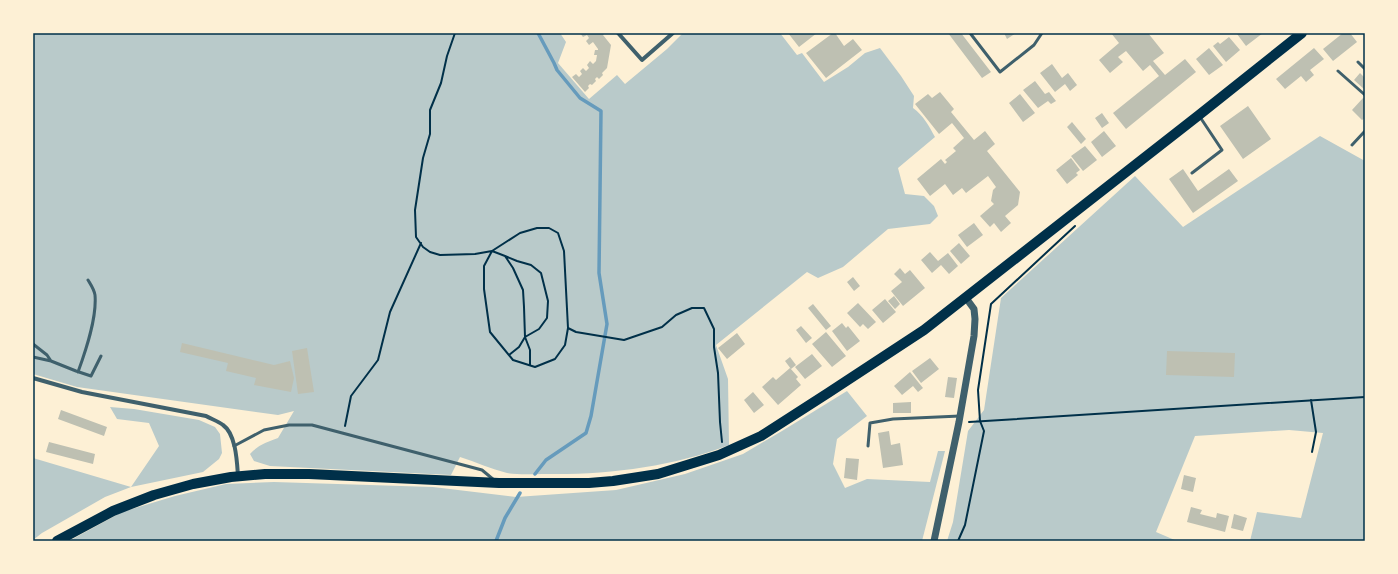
<svg xmlns="http://www.w3.org/2000/svg" width="1398" height="574" viewBox="0 0 1398 574" font-family="'Source Sans 3',sans-serif">
  <style>
    .green { fill: #b9caca }
    .lines { fill: none; stroke-linecap: round; stroke-linejoin: round }
    .stream { stroke: #669bbc; stroke-width: 3.5 }
    .building { fill: #bec0b2 }
    .path { stroke: #003049; stroke-width: 2 }
    .service { stroke: #3f606c; stroke-width: 3 }
    .minor { stroke: #3f606c; stroke-width: 4 }
    .tertiary { stroke: #3f606c; stroke-width: 7 }
    .primary { stroke: #003049; stroke-width: 10 }
    .neatline { fill: none; stroke: #003049; stroke-width: 1.5 }
  </style>
  <rect width="100%" height="100%" fill="#fdf0d5"/>
  <!-- green -->
  <path class="green" d="M33 33H560L566 42 558 63 589 99 617 75 625 84 667 49 683 33H780L797 55 802 53 824 82 848 67 865 53 880 48 901 76 914 96 913 108C923 115 929 126 935 137L898 168 905 194 924 196 934 206 938 216 930 224 888 229 843 267 818 278 807 272 716 345 728 379 729 445C672 467 607 475 546 474 534 474 519 475 507 473 491 469 476 462 460 457L451 475 270 466 254 461 250 454C258 445 267 442 278 438L294 411 278 415 77 387 33 374Z
    M1320 136 1365 161V541H1250L1257 512 1301 518 1323 433 1289 430 1195 436 1156 532 1177 541H947L953 522 968 431 984 410 1001 298 1135 176 1183 227Z
    M847 391 867 416 837 439 833 464 845 488 867 479 930 482 938 451H945L922 541H69L122 512 175 496 226 484 274 482 433 487 516 497 616 490 685 474 743 454 782 431Z
    M110 407 134 409 199 420 215 427 220 434 222 453 219 459 203 472 131 487 105 497 42 533 33 540V458L131 487 159 446 149 423 117 419Z"/>
  <g class="lines">
    <!-- stream -->
    <path class="stream" d="M535 474 546 460 586 433 591 416 607 324 599 273 601 111 580 98 557 70 554 63 538 33
      M496 541 505 518 520 493"/>
  </g>
  <!-- building -->
  <path class="building" d="M580 33H605L603 35 611 45 607 68 602 73 603 75 599 79 597 77 595 79 596 81 592 85 590 84 588 86 589 88 585 92 572 77 576 74 579 77 582 74 580 71 583 68 586 71 589 68 587 65 590 61 593 64 596 61 597 55H594L595 50H598V49L593 42 589 45 586 41 589 38 587 35 583 37Z
    M788 33H817L799 47Z
    M833 33H835L844 46 853 39 862 50 826 78 806 53Z
    M948 33H961L991 72 982 78Z
    M1004 33H1016L1007 39Z
    M1111 33H1148L1164 53 1153 61 1165 75 1185 59 1196 72 1126 129 1113 113 1159 76 1150 65 1143 71 1126 51 1118 57 1123 62 1110 73 1099 60 1119 43Z
    M1238 33H1263L1246 46 1237 34Z
    M1343 33H1350L1357 42 1333 61 1323 49Z
    M1229 37 1240 50 1226 62 1213 46 1218 42 1220 44Z
    M1209 48 1223 65 1209 75 1196 59Z
    M1314 48 1324 59 1310 70 1314 75 1306 82 1301 76 1285 89 1276 79Z
    M1052 64 1062 78 1068 73 1077 85 1070 91 1065 84 1055 92 1040 73Z
    M1360 73 1365 78V90L1354 80Z
    M1035 81 1045 94 1049 92 1056 101 1051 104 1048 101 1038 108 1023 90Z
    M940 92 954 109 951 112 974 140 985 131 995 144 987 151 1020 192 1018 205 1005 216 1011 223 1001 232 994 223 990 227 980 216 994 204 991 201 993 190 996 187 988 176 966 193 962 188 953 195 945 184 930 196 917 179 941 159 945 164 947 162 945 160 956 151 953 148 964 138 952 123 939 134 915 104 928 94 932 98Z
    M1020 94 1035 113 1023 122 1009 103Z
    M1363 98 1365 99V118L1362 120 1352 110Z
    M1248 106 1271 139 1243 159 1220 126Z
    M1102 113 1109 123 1102 128 1095 118Z
    M1072 122 1086 139 1081 144 1067 127Z
    M1104 131 1116 146 1102 157 1091 142Z
    M1085 146 1097 160 1083 171 1071 156Z
    M1071 158 1080 170 1076 173 1078 175 1067 184 1056 170Z
    M1183 169 1198 191 1229 169 1238 181 1193 213 1169 179Z
    M974 223 983 235 967 247 958 235Z
    M959 243 970 256 961 264 950 251Z
    M930 252 938 261 948 253 958 266 949 274 941 265 932 273 921 260Z
    M900 268 905 274 910 270 925 288 903 306 891 291 902 282 894 274Z
    M853 277 860 286 854 291 847 282Z
    M894 296 900 304 895 309 888 301Z
    M885 299 896 312 883 323 872 310Z
    M858 303 876 322 868 329 863 324 860 327 847 313Z
    M813 304 831 326 826 330 808 308Z
    M842 323 846 328 848 326 860 341 847 351 832 331Z
    M801 326 812 338 806 343 796 330Z
    M826 332 846 356 832 367 812 344Z
    M737 333 745 344 727 359 718 348Z
    M182 343 274 365 290 361 294 378 291 392 254 385 256 378 226 371 228 363 180 352Z
    M307 348 314 392 298 394 292 351Z
    M1167 351 1235 353 1234 377 1166 375Z
    M812 354 822 366 805 379 795 367Z
    M790 357 796 365 791 369 785 361Z
    M930 358 939 369 921 383 912 371Z
    M790 368 798 377 796 379 801 385 778 405 762 387 773 377 776 380Z
    M910 372 923 388 918 392 913 386 902 395 894 386Z
    M948 377 957 378 954 398 945 397Z
    M753 392 764 405 754 413 744 400Z
    M911 402V413H893V403Z
    M61 410 107 427 104 436 58 419Z
    M889 431 891 445 900 443 903 465 883 468 878 433Z
    M49 442 95 454 93 464 46 452Z
    M846 458 859 459 857 480 844 478Z
    M1184 475 1196 478 1193 492 1181 489Z
    M1191 507 1202 510 1200 514 1216 518 1217 513 1229 516 1225 532 1187 522Z
    M1234 514 1247 518 1243 531 1231 528Z"/>
  <g class="lines">
    <!-- path -->
    <path class="path" d="M455 33 447 56 441 83 430 110V134L423 158 415 210 416 237 423 247 430 252 440 255 475 254 492 251 505 256 513 268 523 290 524 307 525 337 519 347 509 355
      M505 256 517 261 531 265 541 273 548 301 547 318 539 329 525 337 530 350V365
      M568 328 565 345 555 359 535 367 513 360 490 332 484 289V266L492 251 520 233 537 228H549L558 233 564 251 568 328 576 332 624 340 662 327 676 315 692 308H704L714 329V347L718 373 720 422 722 442
      M1311 400 1316 432 1312 452
      M969 422 1365 397
      M345 426 351 396 378 360 390 312 421 243
      M958 541 965 525 984 431 980 421 978 390 991 304 1075 226"/>
    <!-- service -->
    <path class="service" d="M970 33 1000 72 1034 45 1042 33
      M1358 62 1365 69
      M1338 71 1365 95
      M1352 145 1365 131
      M1192 173 1222 150 1200 117
      M33 344 47 355 51 361
      M33 357 51 361 76 371 91 376 101 356
      M78 372C86 350 97 318 95 295 94 289 91 285 88 280
      M234 446 264 430 289 425H312L482 470 494 480
      M868 446 870 423 893 419 960 416"/>
    <!-- minor -->
    <path class="minor" d="M618 33 642 60 673 33
      M33 378 82 392 206 416C211 419 218 421 223 425 236 434 237 462 238 476"/>
    <!-- tertiary -->
    <path class="tertiary" d="M934 541 959 422 974 336 975 319 974 309 966 298"/>
    <!-- primary -->
    <path class="primary" d="M57 541 113 511 154 495 193 484 231 477 265 474H309L499 483H589L613 481 658 474 719 455 761 436 828 393 924 330 1199 115 1302 33"/>
  </g>
  <!-- border -->
  <rect width="1398" height="574" fill="none" stroke="#fdf0d5" stroke-width="68"/>
  <rect x="34" y="34" width="1330" height="506" class="neatline"/>
</svg>
